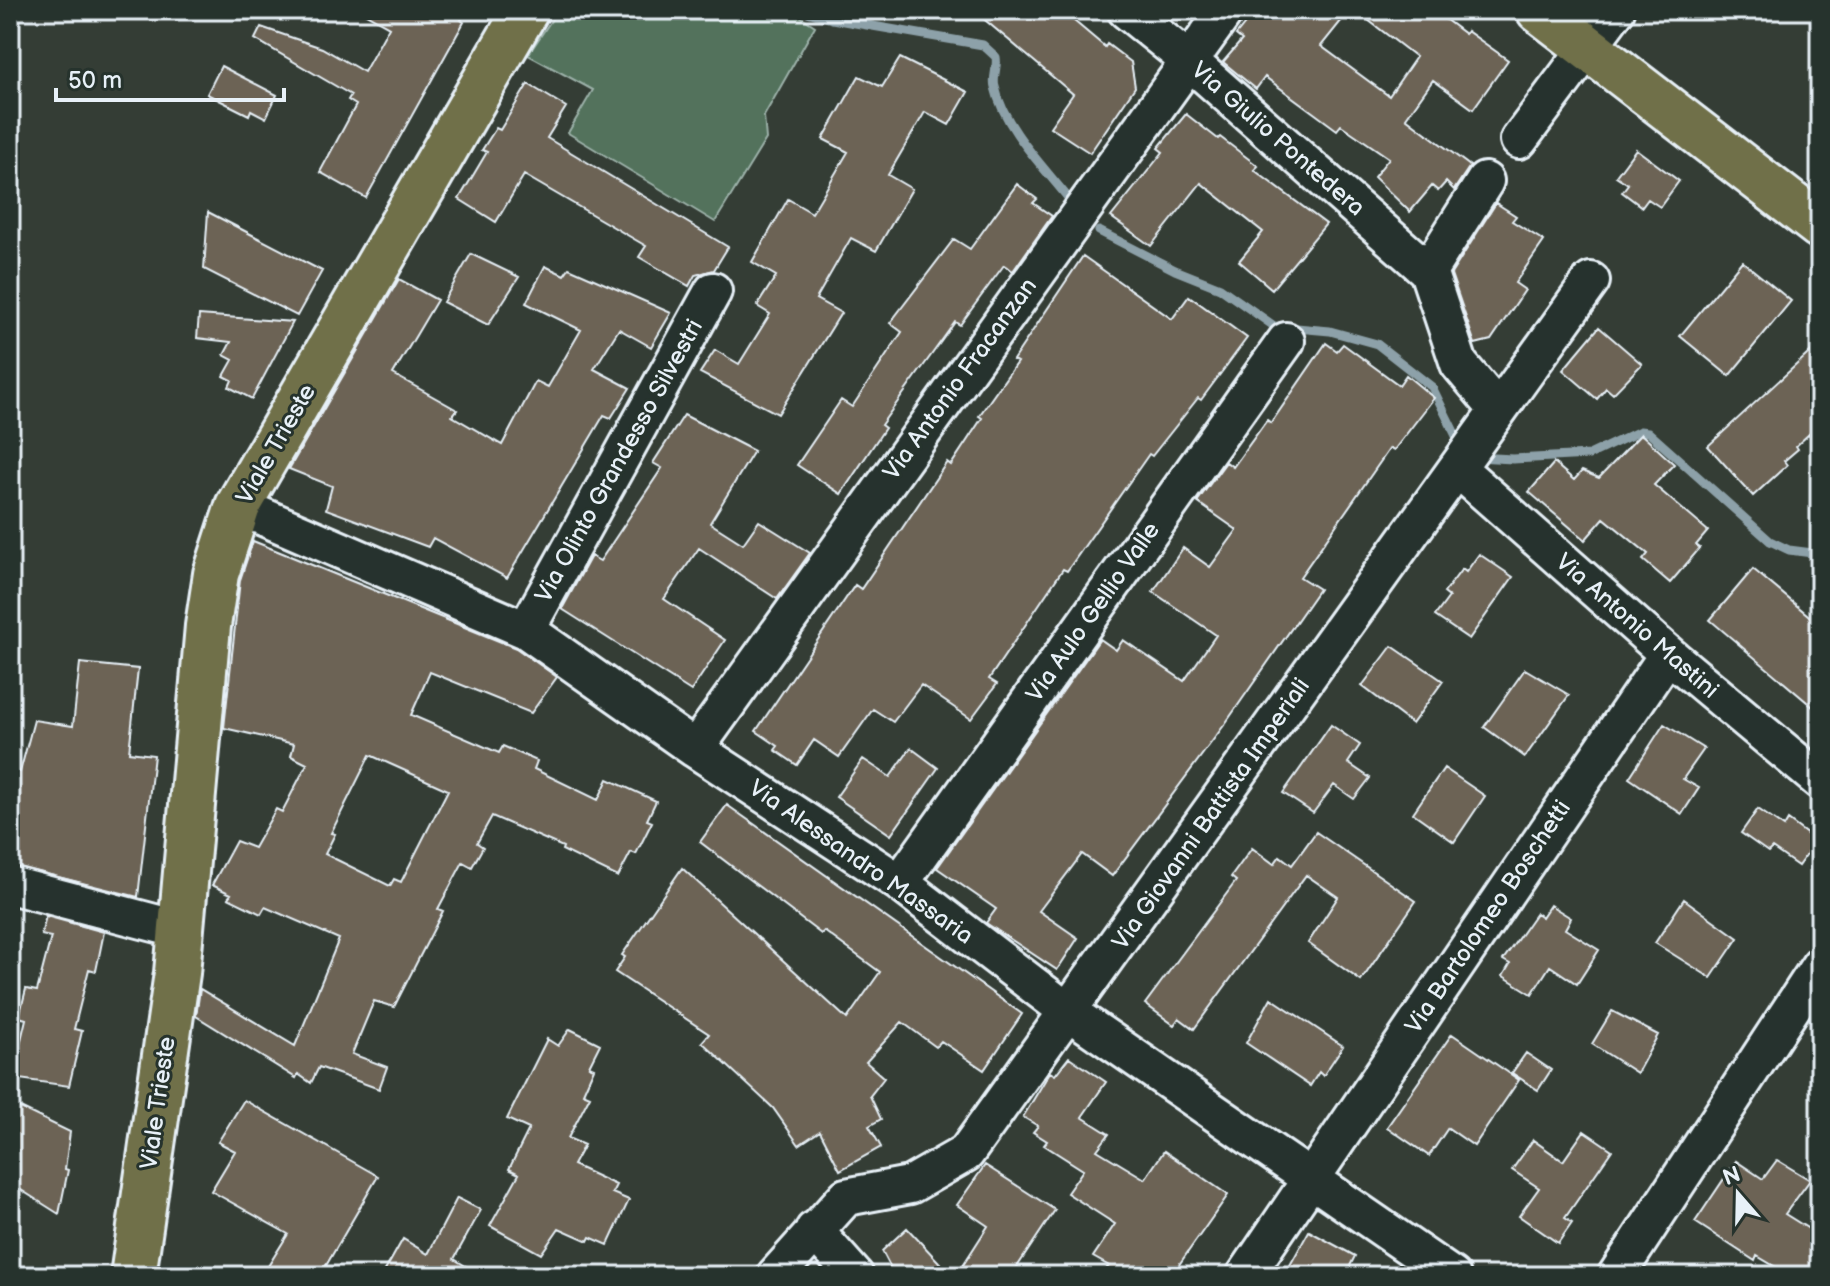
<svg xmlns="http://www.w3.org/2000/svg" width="1830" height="1286" viewBox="0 0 1830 1286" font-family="'Balsamiq Sans',sans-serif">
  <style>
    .green { fill: #52725c; stroke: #9db2aa; stroke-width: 2 }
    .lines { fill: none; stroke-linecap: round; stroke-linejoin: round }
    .stream { stroke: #8da1a9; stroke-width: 9 }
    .building { fill: #6c6355; stroke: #e8f1f8; stroke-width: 2; fill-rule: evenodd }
    .minor-casing { stroke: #e8f1f8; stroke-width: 42 }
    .major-casing { stroke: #e8f1f8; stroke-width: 50 }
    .minor { stroke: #26332d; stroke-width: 36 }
    .major { stroke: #70704a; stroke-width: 44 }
    .labels { text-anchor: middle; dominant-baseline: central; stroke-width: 6; stroke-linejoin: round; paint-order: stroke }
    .street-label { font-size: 24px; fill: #e8f1f8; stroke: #26332d }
  </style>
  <rect width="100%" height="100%" fill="#343d35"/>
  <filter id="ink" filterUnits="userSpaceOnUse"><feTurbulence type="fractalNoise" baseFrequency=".0125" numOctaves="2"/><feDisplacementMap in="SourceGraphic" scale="16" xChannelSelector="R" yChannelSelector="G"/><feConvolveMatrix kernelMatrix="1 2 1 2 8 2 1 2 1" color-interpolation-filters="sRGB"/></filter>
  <g filter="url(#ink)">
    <!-- green -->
    <path class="green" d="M558 10H791L815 26 764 116 766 139 715 222 568 133 593 90 528 55Z"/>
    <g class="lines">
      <!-- stream -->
      <path class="stream" d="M800 10 832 19 983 45 996 57C998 68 992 78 995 87 1004 128 1044 167 1069 199
        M1099 231 1175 270 1220 288 1274 326 1330 331 1377 344 1432 387 1461 446
        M1476 457 1513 459 1589 455 1640 431 1648 432 1770 541 1789 550 1820 554"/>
    </g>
    <!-- building -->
    <path class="building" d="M359 10H467L461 20 464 22 366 198 320 172 356 105 348 100 351 95 255 39 261 27 322 48 364 72 389 27Z
      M973 10H1061L1105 47 1107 44 1131 62 1135 87 1090 153 1050 127 1073 94Z
      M1256 10H1350L1321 46 1389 96 1416 57 1355 10H1433L1465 34 1467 31 1508 60 1473 109 1433 80 1406 118 1470 166 1454 190 1446 182 1438 191 1432 186 1410 212 1374 177 1389 158 1341 125 1337 130 1265 77 1256 89 1223 62 1242 40 1236 35Z
      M900 58 968 92 949 125 925 112 888 175 912 189 876 251 851 238 816 299 841 313 778 414 700 373 715 350 739 364 770 314 757 306 776 276 752 262 788 199 812 213 848 152 823 139 859 76 882 87Z
      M221 66 277 95 266 118 251 110 249 115 207 94Z
      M528 84 566 107 547 138 728 247 714 270 695 275 689 286 639 257 646 246 524 175 496 222 459 199 487 152 482 150 496 128 500 130Z
      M1186 114 1218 139 1220 137 1258 166 1254 170 1326 224 1272 289 1239 261 1263 232 1201 183 1151 246 1111 217 1163 152 1158 148Z
      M1636 149 1679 181 1660 207 1648 199 1642 207 1622 192 1628 184 1616 176Z
      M1017 184 1037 199 1033 203 1052 216 1013 271 1004 265 960 325 955 322 881 425 885 428 841 494 797 465 841 400 852 407 902 332 890 323 954 239 970 249Z
      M1496 203 1516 216 1512 221 1544 241 1515 283 1525 290 1491 340 1475 344 1451 274Z
      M208 212 322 271 297 316 204 269Z
      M471 254 519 277 488 325 443 302Z
      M1083 256 1172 319 1189 296 1247 338 1201 400 1198 398 1152 456 1149 454 1067 571 1063 569 989 679 997 684 971 719 921 685 893 722 873 709 839 757 814 740 797 765 775 750 778 746 756 731 855 585 861 589 947 462 951 465 982 418 979 416 1017 362 1013 360Z
      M1742 261 1791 301 1729 376 1680 336Z
      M545 266 564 275 569 268 671 313 651 347 619 329 594 369 630 388 611 418 604 415 507 578 433 538 428 547 326 509 332 486 289 469 399 279 437 300 393 374 457 410 452 416 502 445 536 381 548 387 581 330 526 303Z
      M199 315 293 322 252 399 229 387 232 380 224 376 233 360 224 355 231 342 197 338Z
      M1599 327 1642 364 1613 394 1606 388 1597 399 1563 370Z
      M1326 343 1337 351 1343 344 1399 385 1406 375 1434 398 1394 450 1390 448 1300 577 1319 589 1225 724 1112 876 1082 854 1039 911 1078 938 1057 970 986 923 996 909 937 868 1100 639 1116 650 1123 640 1184 681 1216 635 1153 592 1183 548 1210 567 1237 530 1197 502 1226 462 1233 467 1267 420 1271 423Z
      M1820 343V424L1796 446 1798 449 1784 461 1787 465 1753 496 1708 446Z
      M684 415 754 451 710 523 743 544 759 521 810 553 777 599 699 548 664 599 725 640 691 691 562 609 591 556 600 561 662 468 653 463Z
      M1641 434 1674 464 1654 485 1708 531 1696 545 1700 548 1670 583 1643 560 1648 554 1604 518 1585 540 1529 492 1554 463 1574 480 1582 471 1599 478Z
      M253 541 516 648 557 677 531 713 430 672 411 715 499 753 503 746 537 761 534 769 598 800 608 779 656 801 647 820 652 822 636 854 631 852 618 877 562 850 563 847 492 816 477 843 483 847 472 867 463 862 438 909 443 911 394 1007 374 1001 352 1054 387 1067 379 1089 319 1067 311 1083 298 1074 296 1078 196 1016 200 989 295 1046 339 939 265 907 261 914 228 898 231 894 212 885 236 841 254 848 276 809 282 812 307 764 291 756 294 744 224 728 240 580ZM370 755 448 790 401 882 394 879 390 886 325 854 335 834 331 833Z
      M1479 554 1513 577 1469 639 1435 616 1449 597 1444 593 1462 569 1466 572Z
      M1753 569 1820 625V713L1710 620Z
      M1392 646 1443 681 1412 724 1362 686Z
      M80 663 138 669 129 752 154 755 138 897 10 865V768L20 772 34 720 73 726Z
      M1525 669 1569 695 1525 757 1484 727Z
      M1664 724 1704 749 1683 779 1699 788 1682 814 1629 778Z
      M1331 725 1360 745 1348 763 1370 778 1354 799 1334 785 1313 813 1283 793Z
      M911 748 938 768 891 835 836 797 863 759 890 777Z
      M1444 768 1485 796 1454 842 1413 813Z
      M727 805 1022 1014 984 1070 941 1041 936 1047 902 1022 866 1062 884 1078 870 1096 881 1119 869 1126 881 1147 840 1170 820 1131 799 1145 773 1108 702 1042 709 1034 615 972 625 957 622 955 682 868 847 1019 880 972 824 931 821 934 700 842Z
      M1758 809 1784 827 1788 820 1816 841 1798 866 1772 848 1768 852 1741 833Z
      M1316 832 1416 901 1361 981 1308 943 1338 897 1306 875 1194 1029 1179 1018 1174 1025 1145 1004 1236 881 1231 877 1252 848 1274 864 1280 856 1292 865Z
      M1684 899 1738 938 1711 978 1655 943Z
      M1550 905 1571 918 1565 929 1599 950 1577 984 1550 966 1532 994 1503 976 1510 964 1503 960 1536 913 1542 917Z
      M46 916 104 932 96 971 89 969 74 1029 82 1031 69 1086 12 1078 26 1019 19 1017 26 989 37 991 51 937 41 935Z
      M1271 998 1343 1046 1323 1076 1319 1072 1310 1086 1246 1043Z
      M1612 1011 1658 1035 1637 1073 1592 1044Z
      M570 1029 600 1044 589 1066 594 1068 583 1093 590 1096 568 1138 584 1145 573 1165 616 1185 612 1193 629 1200 608 1245 590 1237 588 1241 559 1228 541 1254 490 1226 519 1174 509 1169 529 1129 507 1119 547 1039 558 1046Z
      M1452 1034 1519 1080 1474 1146 1448 1128 1429 1156 1387 1127Z
      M1526 1053 1551 1070 1538 1090 1512 1073Z
      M1069 1057 1106 1082 1082 1117 1109 1134 1097 1150 1145 1179 1164 1151 1228 1195 1171 1276H1099L1109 1266 1093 1257 1115 1224 1067 1193 1083 1170 1044 1145 1047 1141 1033 1132 1038 1126 1023 1117 1050 1072 1055 1075Z
      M244 1100 378 1176 320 1276H262L288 1234 211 1191 235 1151 218 1142Z
      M10 1103 70 1132 65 1169 68 1170 59 1214 10 1183Z
      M1584 1131 1612 1150 1565 1218 1572 1223 1558 1243 1519 1216 1539 1188 1512 1170 1533 1140 1563 1161Z
      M1777 1160 1810 1180 1785 1214 1820 1236V1276H1791L1757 1256 1755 1261 1695 1222 1736 1161 1763 1179Z
      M985 1165 1055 1210 1011 1276H956L988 1226 957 1205Z
      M457 1198 481 1210 454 1259 482 1276H382L403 1239 428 1254Z
      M907 1228 952 1276H895L882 1251Z
      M1309 1231 1355 1256 1345 1276H1284Z"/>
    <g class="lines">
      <defs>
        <path id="minor" d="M1126 10 1188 60 1428 271 1485 181
          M1519 140 1616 10
          M1428 271 1459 364 1498 410
          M1457 468 1668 654 1820 781
          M238 506 526 630 695 749 900 883 1070 1013 1452 1276
          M526 630 713 291
          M695 749 1226 10
          M900 883 1286 341
          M10 885 181 930
          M814 1230 855 1276
          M775 1276 846 1197 910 1185 966 1153 1591 281
          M1245 1276 1668 654
          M1616 1276 1820 965"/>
        <path id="major" d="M1539 10 1820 226
          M133 1276 177 973 208 626 216 574 238 506 526 10"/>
      </defs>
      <!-- minor casing -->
      <use href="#minor" class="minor-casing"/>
      <!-- major casing -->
      <use href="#major" class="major-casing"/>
      <!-- minor -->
      <use href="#minor" class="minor"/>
      <!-- major -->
      <use href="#major" class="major"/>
    </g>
  </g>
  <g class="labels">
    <!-- street labels -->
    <g class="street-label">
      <text transform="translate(1278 139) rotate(41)">Via Giulio Pontedera</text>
      <text transform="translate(960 379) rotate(-54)">Via Antonio Fracanzan</text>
      <text transform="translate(276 444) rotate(-60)">Viale Trieste</text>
      <text transform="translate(619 461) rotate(-61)">Via Olinto Grandesso Silvestri</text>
      <text transform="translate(1093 612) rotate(-55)">Via Aulo Gellio Valle</text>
      <text transform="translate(1637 626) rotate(41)">Via Antonio Mastini</text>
      <text transform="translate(1211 814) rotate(-55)">Via Giovanni Battista Imperiali</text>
      <text transform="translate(861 862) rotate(35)">Via Alessandro Massaria</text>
      <text transform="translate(1488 917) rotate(-56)">Via Bartolomeo Boschetti</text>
      <text transform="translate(158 1103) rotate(-82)">Viale Trieste</text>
    </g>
  </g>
  <!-- margin -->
  <rect width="1830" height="1286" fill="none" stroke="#26332d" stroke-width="40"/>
  <rect x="20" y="20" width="1790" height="1246" fill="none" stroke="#e8f1f8" stroke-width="3" filter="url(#ink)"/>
  <!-- north arrow -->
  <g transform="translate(1738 1194) rotate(340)" stroke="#26332d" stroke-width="6" paint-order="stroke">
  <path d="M0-6L14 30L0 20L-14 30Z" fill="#e8f1f8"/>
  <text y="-12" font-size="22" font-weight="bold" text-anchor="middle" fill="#e8f1f8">N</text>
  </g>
  <!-- scale -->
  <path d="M56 88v12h228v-12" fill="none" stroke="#e8f1f8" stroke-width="4"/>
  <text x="68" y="88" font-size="24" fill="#e8f1f8" stroke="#26332d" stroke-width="6" paint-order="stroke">50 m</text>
</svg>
